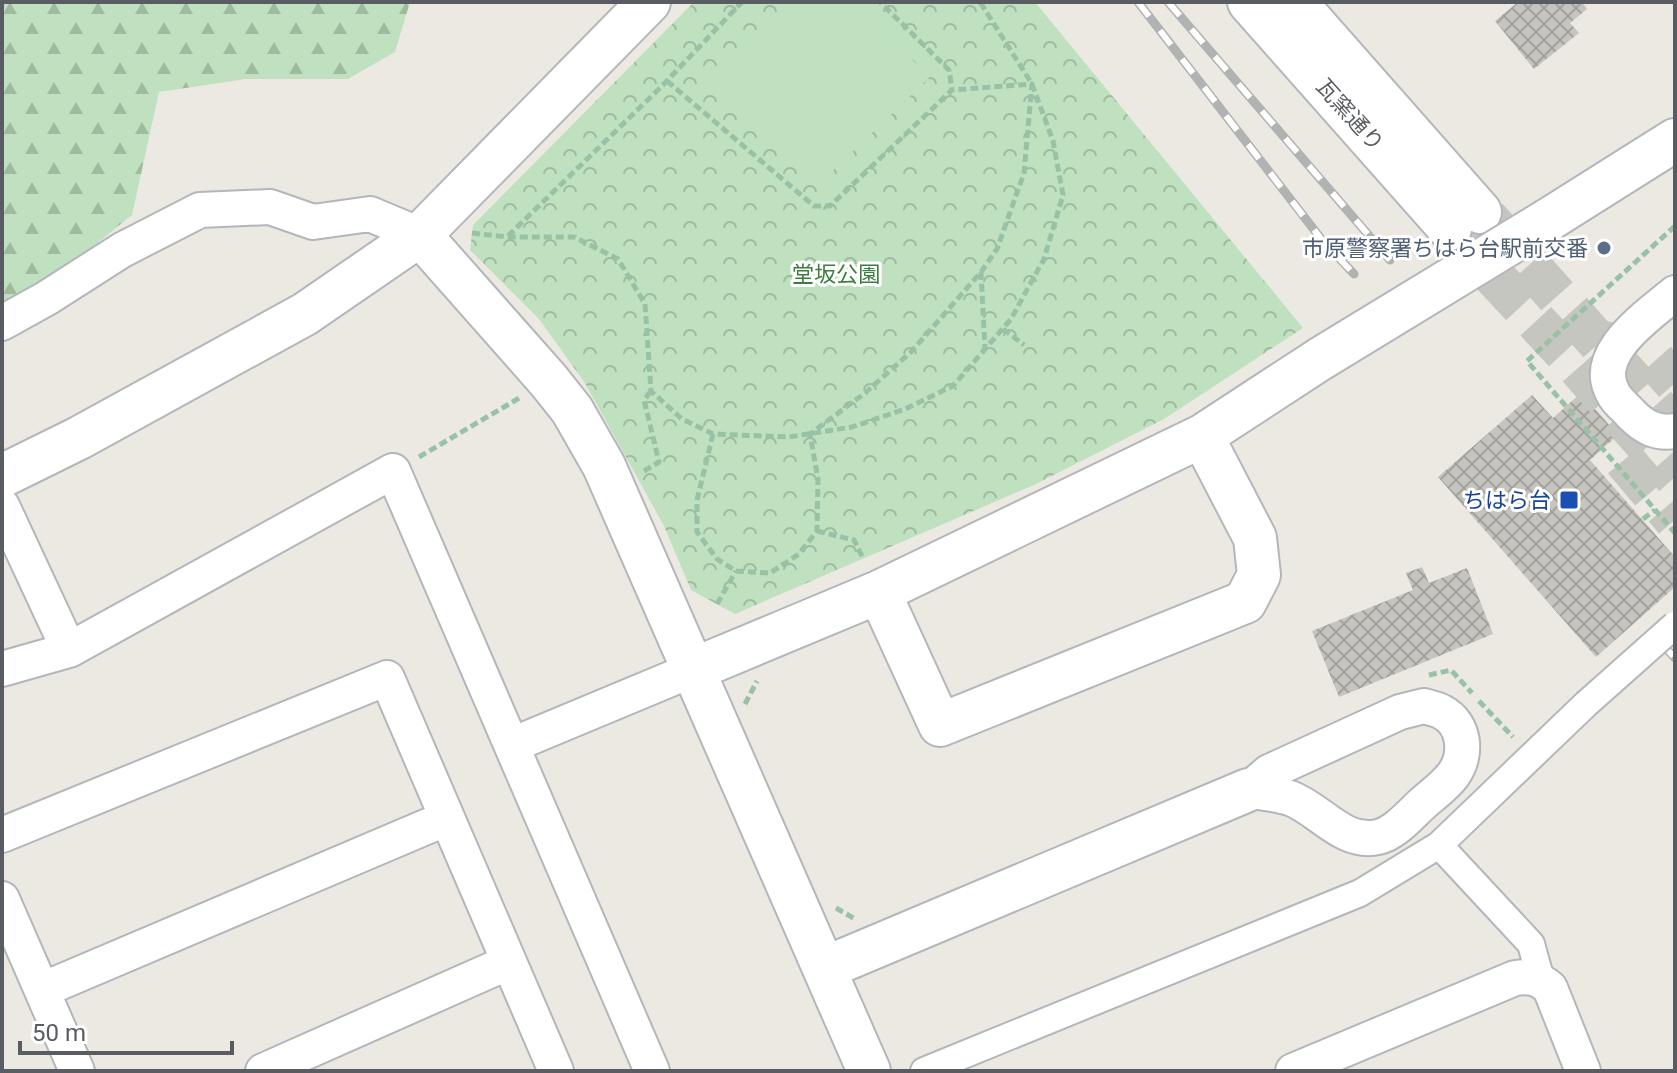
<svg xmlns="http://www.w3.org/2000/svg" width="1677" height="1073" viewBox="0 0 1677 1073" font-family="Roboto,'Noto Sans JP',sans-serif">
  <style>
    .forest { fill: url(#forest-firs) }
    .park { fill: url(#park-crowns) }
    .pitch { fill: #bfe1c0 }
    .building { fill: url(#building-cross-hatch) }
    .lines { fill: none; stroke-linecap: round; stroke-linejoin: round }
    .tertiary-tunnel { stroke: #c6c6c1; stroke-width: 42; stroke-dasharray: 42 21; stroke-linecap: butt }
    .pedestrian-casing { stroke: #b3b6ba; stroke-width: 30 }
    .minor-casing { stroke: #b3b6ba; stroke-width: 38 }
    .tertiary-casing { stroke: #b3b6ba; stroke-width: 46 }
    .path { stroke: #99c1a6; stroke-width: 5; stroke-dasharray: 8 4; stroke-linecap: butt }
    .pedestrian { stroke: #fff; stroke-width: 26 }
    .minor { stroke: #fff; stroke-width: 34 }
    .tertiary { stroke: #fff; stroke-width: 42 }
    .rail-casing { stroke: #b1b2b2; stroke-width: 9 }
    .rail { stroke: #fff; stroke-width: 6; stroke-dasharray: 18; stroke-linecap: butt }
    .pedestrian-bridge-casing { stroke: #b3b6ba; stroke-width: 30; stroke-linecap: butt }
    .tertiary-bridge-casing { stroke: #b3b6ba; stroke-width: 46; stroke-linecap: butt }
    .pedestrian-bridge { stroke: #fff; stroke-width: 26 }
    .tertiary-bridge { stroke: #fff; stroke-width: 42 }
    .service-dot { fill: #5c6f8a; stroke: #fff; stroke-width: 3 }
    .transit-dot { fill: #1a4fb4; stroke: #fff; stroke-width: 3 }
    .labels { text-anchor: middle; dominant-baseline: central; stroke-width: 6; stroke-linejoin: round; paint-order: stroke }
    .street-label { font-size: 22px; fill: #595c60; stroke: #fff }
    .service-label { font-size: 22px; fill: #4e5e75; stroke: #fff; text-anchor: end }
    .park-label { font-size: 22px; fill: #3b7e40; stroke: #fff }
    .transit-label { font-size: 22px; fill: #164399; stroke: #fff; text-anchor: end }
  </style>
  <defs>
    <pattern id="forest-firs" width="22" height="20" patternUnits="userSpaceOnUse" patternTransform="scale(2)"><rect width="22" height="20" fill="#bfe1c0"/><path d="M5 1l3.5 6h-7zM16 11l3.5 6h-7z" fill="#9eba9f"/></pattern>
    <pattern id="park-crowns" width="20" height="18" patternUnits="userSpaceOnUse" patternTransform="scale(2)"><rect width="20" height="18" fill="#bfe1c0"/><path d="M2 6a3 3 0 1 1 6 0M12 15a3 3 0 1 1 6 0" fill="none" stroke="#9eba9f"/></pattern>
    <pattern id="building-cross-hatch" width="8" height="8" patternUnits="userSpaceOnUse" patternTransform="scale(2)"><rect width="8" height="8" fill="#c6c4be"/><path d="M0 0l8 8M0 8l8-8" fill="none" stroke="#a4a29e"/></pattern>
  </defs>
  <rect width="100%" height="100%" fill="#ebe9e1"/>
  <!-- forest -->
  <path class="forest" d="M2 2H410L395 52 348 79H246L159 92 132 215 40 289 2 311Z"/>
  <!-- park -->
  <path class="park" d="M694 2H1035L1303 328 1164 419 1036 484 735 614 691 590 664 526 585 383 539 319 470 250 473 225Z"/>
  <!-- pitch -->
  <path class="pitch" d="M788 2H854L930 77 817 186 710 79Z"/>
  <!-- building -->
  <path class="building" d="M1518 2H1582L1587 9 1570 23 1579 33 1534 69 1495 21Z
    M1581 393 1618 435 1590 460 1675 557V587L1596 657 1438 477 1532 395 1553 418Z
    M1422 567 1429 583 1467 568 1493 634 1339 697 1312 631 1413 590 1406 573Z"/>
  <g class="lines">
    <!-- tertiary-tunnel -->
    <path class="tertiary-tunnel" d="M1487 218 1675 428
      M1450 229 1570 358 1675 477
      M1597 340 1649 354 1675 383
      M1624 460 1675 520"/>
    <defs>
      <path id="pedestrian" d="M1439 845 1531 944 1541 980
        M924 1071 1360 893 1439 845 1586 704"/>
      <path id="minor" d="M1675 293C1648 316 1589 354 1614 395 1618 402 1626 408 1631 414 1644 427 1656 434 1675 431
        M2 323 47 298 122 250 200 210 270 207 313 222 370 214 420 235
        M2 506 69 650
        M2 669 69 650 393 471 652 1071
        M1424 706C1430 708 1437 709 1442 712 1465 724 1468 755 1453 775 1445 786 1432 795 1422 804 1409 816 1395 833 1378 837 1343 845 1320 809 1290 798 1277 794 1262 793 1248 790L1269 772 1400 712Z
        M512 745 692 670
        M2 835 387 678 556 1071
        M2 899 77 1071
        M42 990 447 818
        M263 1071 509 962
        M1293 1071 1515 978C1531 976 1538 978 1550 988L1583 1071"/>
      <path id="tertiary" d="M1249 2 1450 229
        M1295 2 1480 212
        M1548 220 1675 140
        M420 235 549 381 572 410 604 466 869 1071
        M2 476 79 438 305 314 420 235 649 2
        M879 592 940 725 1245 602 1259 575 1255 538 1202 436
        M692 670 879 592 1202 436 1320 359
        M825 968 1248 790"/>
    </defs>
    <!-- pedestrian casing -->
    <use href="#pedestrian" class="pedestrian-casing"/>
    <!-- minor casing -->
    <use href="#minor" class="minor-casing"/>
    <!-- tertiary casing -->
    <use href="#tertiary" class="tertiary-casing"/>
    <!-- path -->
    <path class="path" d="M667 81 814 206H830L952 90 949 70 880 2
      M1675 226 1527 361 1675 533
      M472 233 507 237H574L618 259 645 304 651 391 682 419 713 434 789 437 852 427 905 409 953 386 1011 319 1044 259 1063 195 1053 141 1032 84 980 2
      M508 236 662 86 742 2
      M981 272 985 349
      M1003 329 1024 345
      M713 434 697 500V532L717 559 736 571 770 573 799 554 817 531 818 479 810 434 865 393 911 352 981 272 997 249 1024 173 1032 84 952 90
      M419 457 521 397
      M644 471 659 462 644 400 651 391
      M1643 519 1655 510
      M817 531 854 540 863 558
      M717 604 736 571
      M1429 675 1451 670 1472 693
      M1479 701 1513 737
      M745 704 757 681
      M836 908 855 919"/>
    <!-- pedestrian -->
    <use href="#pedestrian" class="pedestrian"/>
    <!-- minor -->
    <use href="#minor" class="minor"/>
    <!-- tertiary -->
    <use href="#tertiary" class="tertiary"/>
    <defs>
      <path id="rail" d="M1138 2 1322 240 1354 274
        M1168 2 1390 260
        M1661 643 1675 658"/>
    </defs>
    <!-- rail casing -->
    <use href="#rail" class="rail-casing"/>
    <!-- rail -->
    <use href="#rail" class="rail"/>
    <defs>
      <path id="pedestrian-bridge" d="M1586 704 1675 625"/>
      <path id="tertiary-bridge" d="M1320 359 1548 220"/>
    </defs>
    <!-- pedestrian-bridge casing -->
    <use href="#pedestrian-bridge" class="pedestrian-bridge-casing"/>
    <!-- tertiary-bridge casing -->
    <use href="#tertiary-bridge" class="tertiary-bridge-casing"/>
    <!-- pedestrian-bridge -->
    <use href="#pedestrian-bridge" class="pedestrian-bridge"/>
    <!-- tertiary-bridge -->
    <use href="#tertiary-bridge" class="tertiary-bridge"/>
  </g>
  <!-- markers -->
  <circle class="service-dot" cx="1604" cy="248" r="8"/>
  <rect class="transit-dot" x="1559" y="490" width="20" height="20" rx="4"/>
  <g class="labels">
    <!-- street labels -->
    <g class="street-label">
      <text transform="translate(1350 115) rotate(48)">瓦窯通り</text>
    </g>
    <!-- service labels -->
    <g class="service-label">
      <text x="1588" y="248">市原警察署ちはら台駅前交番</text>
    </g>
    <!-- park labels -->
    <g class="park-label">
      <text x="836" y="274">堂坂公園</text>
    </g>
    <!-- transit labels -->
    <g class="transit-label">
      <text x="1551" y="500">ちはら台</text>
    </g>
  </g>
  <!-- border -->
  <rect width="1677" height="1073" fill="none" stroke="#595c60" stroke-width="8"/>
  <!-- scale -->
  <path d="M20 1041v12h212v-12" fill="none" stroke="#595c60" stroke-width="4"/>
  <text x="32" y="1041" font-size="24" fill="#595c60" stroke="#ffffff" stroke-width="6" paint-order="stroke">50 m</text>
</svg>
